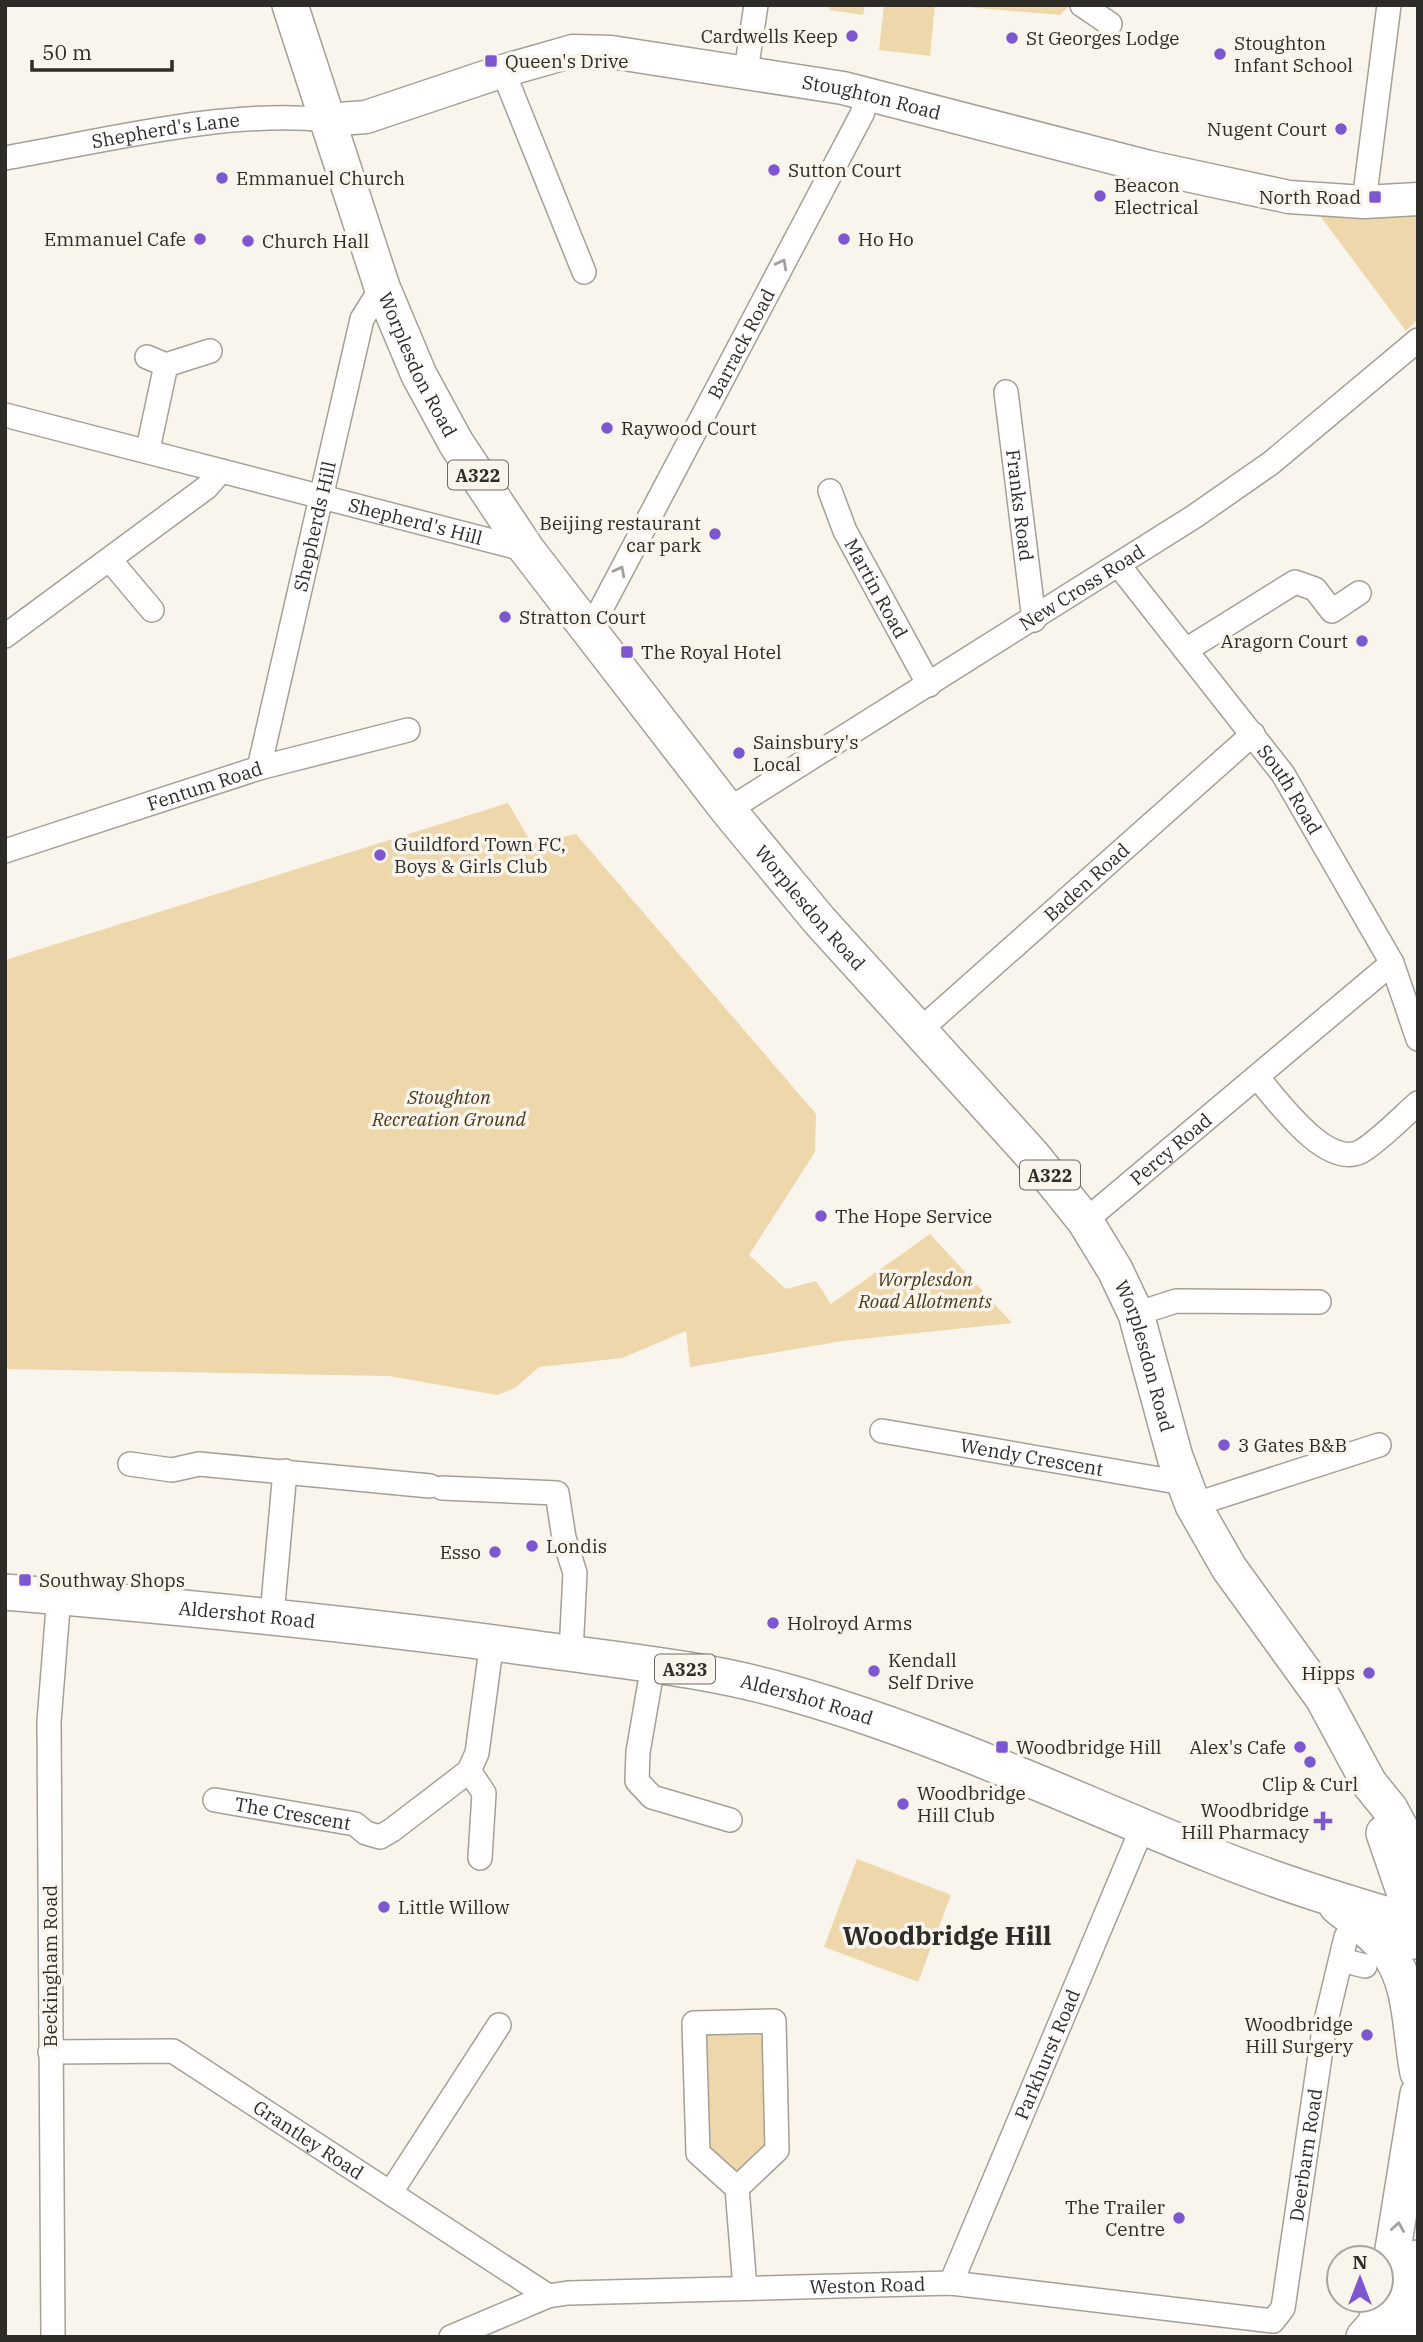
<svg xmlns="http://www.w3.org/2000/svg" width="1423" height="2342" viewBox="0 0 1423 2342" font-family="'IBM Plex Serif',serif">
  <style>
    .green { fill: #edd7ab }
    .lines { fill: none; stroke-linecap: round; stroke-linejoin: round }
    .street-casing { stroke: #a4a097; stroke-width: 26 }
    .secondary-casing { stroke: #a4a097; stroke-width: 35 }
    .primary-casing { stroke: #a4a097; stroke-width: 38 }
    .street { stroke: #fff; stroke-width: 23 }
    .secondary { stroke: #fff; stroke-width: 32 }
    .primary { stroke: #fff; stroke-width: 35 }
    .oneway { stroke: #a0a09e }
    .poi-dot { fill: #7c57d0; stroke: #faf5ec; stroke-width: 2.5 }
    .labels { text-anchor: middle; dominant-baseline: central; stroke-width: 7; stroke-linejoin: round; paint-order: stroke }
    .shield { fill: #faf5ec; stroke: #6a6863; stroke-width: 2 }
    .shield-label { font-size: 18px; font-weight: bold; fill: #2d2c28 }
    .poi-label { font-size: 19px; fill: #2d2c28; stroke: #faf5ec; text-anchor: start }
    .street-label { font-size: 19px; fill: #2d2c28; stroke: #faf5ec }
    .park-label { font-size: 19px; font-style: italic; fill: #483919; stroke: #faf5ec }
    .district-label { font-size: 26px; font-weight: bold; fill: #2d2c28; stroke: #faf5ec }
  </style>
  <rect width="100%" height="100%" fill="#faf5ec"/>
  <!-- green -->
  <path class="green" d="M828 5H935L930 56 879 50 884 6H865L863 15 830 10Z
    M943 5H1070L1060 15Z
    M1418 212V319L1406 331 1318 213Z
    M508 803 532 844 576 834 816 1114 815 1152 749 1255 786 1289 816 1281 831 1304 930 1234 1012 1323 842 1341 690 1367 686 1331 622 1358 539 1367 515 1388 497 1395 389 1376 5 1369V960Z
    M857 1859 951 1895 918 1982 824 1947Z
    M713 2029H753L764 2035 769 2143 743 2170 733 2171 711 2152 704 2139 703 2040Z"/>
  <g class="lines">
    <defs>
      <g id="street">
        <path d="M1082 5 1110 24"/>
        <path d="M503 71 584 272"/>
        <path d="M746 71 756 5"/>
        <path id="s1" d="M5 158C104 141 228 109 326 120"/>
        <path d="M1364 202 1389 5"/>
        <path d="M147 357 166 365 148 449"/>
        <path d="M166 365 210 351"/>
        <path id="s2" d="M1006 392 1034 620"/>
        <path id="s3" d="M5 415 527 550"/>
        <path id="s4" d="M830 491 845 531 929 685"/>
        <path d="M110 560 152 610"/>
        <path id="s5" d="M1120 567 1283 774 1392 963 1418 1039"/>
        <path id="s6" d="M589 632 862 114 869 93"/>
        <path d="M5 636 207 487 221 471"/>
        <path d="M1186 650 1295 582 1315 589 1332 611 1359 593"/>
        <path id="s7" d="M259 768 362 319 382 287"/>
        <path id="s8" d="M728 810 1195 516 1271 463 1418 340"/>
        <path id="s9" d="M5 851 259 768 408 730"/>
        <path id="s10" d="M919 1031 1253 734"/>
        <path d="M1257 1077C1277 1100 1325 1168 1360 1152 1377 1143 1402 1117 1418 1103"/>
        <path id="s11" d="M1085 1221 1392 963"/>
        <path d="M1136 1314 1176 1301 1319 1302"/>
        <path id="s12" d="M882 1431 1183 1483"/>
        <path d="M130 1464 172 1470 199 1464 430 1486"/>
        <path d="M442 1488 557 1493 564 1538 575 1573 571 1653"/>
        <path d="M1193 1505 1379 1445"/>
        <path d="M272 1615 285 1471"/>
        <path d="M653 1665 638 1752 637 1781 652 1797 730 1820"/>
        <path d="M469 1771 484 1793 480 1858"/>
        <path id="s13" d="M215 1800 355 1824 366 1833 380 1837 392 1830 469 1771 477 1753 492 1641"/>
        <path d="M1341 1960 1365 1966"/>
        <path id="s14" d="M50 2052 173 2051 548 2296"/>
        <path d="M737 2188 777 2150 774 2021 694 2023 698 2153 737 2188 745 2288"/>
        <path d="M391 2192 499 2025"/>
        <path id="s15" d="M951 2283 1143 1826"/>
        <path d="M53 2337 49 1722 59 1595"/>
        <path id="s16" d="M451 2337 548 2296 568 2293 951 2283 1273 2321 1283 2308 1324 2029 1346 1937"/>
      </g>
      <g id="secondary">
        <path id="s17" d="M326 120 366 117 503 71 573 51 611 52 843 88 1149 167 1289 197 1364 202 1418 199"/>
      </g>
      <g id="primary">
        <path id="s18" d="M290 5 382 287 419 375 456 443 527 550 728 810 819 920 1032 1155 1085 1221 1115 1270 1136 1314 1175 1457 1193 1505 1229 1568 1323 1698 1369 1783 1390 1809 1418 1861"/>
        <path id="s19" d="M5 1592C183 1607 361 1624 538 1649 623 1661 709 1669 791 1693 936 1734 1070 1798 1209 1854 1277 1882 1347 1903 1418 1924"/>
        <path d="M1384 1833 1405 1894 1415 1941"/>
        <path d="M1337 1906C1354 1920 1375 1934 1389 1953 1413 1987 1410 2034 1418 2073"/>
        <path d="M1364 2337 1374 2326 1385 2299 1418 2094"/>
        <path d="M1399 2337 1410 2313 1418 2258"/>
      </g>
    </defs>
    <!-- street casing -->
    <use href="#street" class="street-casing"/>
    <!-- secondary casing -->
    <use href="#secondary" class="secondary-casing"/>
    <!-- primary casing -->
    <use href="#primary" class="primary-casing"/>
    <!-- street -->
    <use href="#street" class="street"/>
    <!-- secondary -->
    <use href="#secondary" class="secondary"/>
    <!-- primary -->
    <use href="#primary" class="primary"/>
  </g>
  <!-- one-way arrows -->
  <defs><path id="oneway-chevron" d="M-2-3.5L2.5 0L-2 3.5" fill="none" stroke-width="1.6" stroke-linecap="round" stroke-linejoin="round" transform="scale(1.75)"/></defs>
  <g class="oneway">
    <use href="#oneway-chevron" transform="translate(782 264) rotate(-62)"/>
    <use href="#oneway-chevron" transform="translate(620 571) rotate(-62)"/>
    <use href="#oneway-chevron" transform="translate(1398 2227) rotate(-81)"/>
  </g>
  <!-- markers -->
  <g class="poi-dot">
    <circle cx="852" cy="36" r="7"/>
    <circle cx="1012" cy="38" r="7"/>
    <circle cx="1220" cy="54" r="7"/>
    <rect x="484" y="54" width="14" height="14" rx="3.5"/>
    <circle cx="1341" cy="129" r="7"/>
    <circle cx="774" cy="170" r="7"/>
    <circle cx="222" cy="178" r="7"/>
    <circle cx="1100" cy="196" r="7"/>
    <rect x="1368" y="190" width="14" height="14" rx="3.5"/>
    <circle cx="200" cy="239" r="7"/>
    <circle cx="844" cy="239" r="7"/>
    <circle cx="248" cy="241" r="7"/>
    <circle cx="607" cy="428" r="7"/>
    <circle cx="715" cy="534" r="7"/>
    <circle cx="505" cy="617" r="7"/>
    <circle cx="1362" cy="641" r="7"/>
    <rect x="620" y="645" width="14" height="14" rx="3.5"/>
    <circle cx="739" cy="753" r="7"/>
    <circle cx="380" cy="855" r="7"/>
    <circle cx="821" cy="1216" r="7"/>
    <circle cx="1224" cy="1445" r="7"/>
    <circle cx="532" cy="1546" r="7"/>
    <circle cx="495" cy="1552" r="7"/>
    <rect x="18" y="1573" width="14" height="14" rx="3.5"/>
    <circle cx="773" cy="1623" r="7"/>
    <circle cx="874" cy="1671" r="7"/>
    <circle cx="1369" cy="1673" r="7"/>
    <rect x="995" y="1740" width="14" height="14" rx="3.5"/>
    <circle cx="1300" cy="1747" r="7"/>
    <circle cx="1310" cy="1762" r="7"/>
    <circle cx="903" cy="1804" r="7"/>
    <path d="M1319.5 1810.5h7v7h7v7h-7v7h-7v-7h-7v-7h7z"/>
    <circle cx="384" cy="1907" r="7"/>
    <circle cx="1367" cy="2035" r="7"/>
    <circle cx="1179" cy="2218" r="7"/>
  </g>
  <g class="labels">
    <!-- shield labels -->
    <g class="shield">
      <rect x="448" y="460.5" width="60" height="29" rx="5"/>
      <rect x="1020" y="1160.5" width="60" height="29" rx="5"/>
      <rect x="655" y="1654.5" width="60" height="29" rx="5"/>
    </g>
    <g class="shield-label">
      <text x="478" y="475">A322</text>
      <text x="1050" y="1175">A322</text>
      <text x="685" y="1669">A323</text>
    </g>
    <!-- poi labels -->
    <g class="poi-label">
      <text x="838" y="36" text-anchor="end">Cardwells Keep</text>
      <text x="1026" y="38">St Georges Lodge</text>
      <text x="1234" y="43">Stoughton<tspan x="1234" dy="22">Infant School</tspan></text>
      <text x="505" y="61">Queen's Drive</text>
      <text x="1327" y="129" text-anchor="end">Nugent Court</text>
      <text x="788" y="170">Sutton Court</text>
      <text x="236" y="178">Emmanuel Church</text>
      <text x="1114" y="185">Beacon<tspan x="1114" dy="22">Electrical</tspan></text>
      <text x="1361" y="197" text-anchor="end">North Road</text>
      <text x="186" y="239" text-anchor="end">Emmanuel Cafe</text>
      <text x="858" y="239">Ho Ho</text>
      <text x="262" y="241">Church Hall</text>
      <text x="621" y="428">Raywood Court</text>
      <text x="701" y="523" text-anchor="end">Beijing restaurant<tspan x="701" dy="22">car park</tspan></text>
      <text x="519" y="617">Stratton Court</text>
      <text x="1348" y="641" text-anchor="end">Aragorn Court</text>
      <text x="641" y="652">The Royal Hotel</text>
      <text x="753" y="742">Sainsbury's<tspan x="753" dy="22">Local</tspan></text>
      <text x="394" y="844">Guildford Town FC,<tspan x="394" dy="22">Boys &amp; Girls Club</tspan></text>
      <text x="835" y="1216">The Hope Service</text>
      <text x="1238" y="1445">3 Gates B&amp;B</text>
      <text x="546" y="1546">Londis</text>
      <text x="481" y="1552" text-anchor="end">Esso</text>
      <text x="39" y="1580">Southway Shops</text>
      <text x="787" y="1623">Holroyd Arms</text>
      <text x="888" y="1660">Kendall<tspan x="888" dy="22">Self Drive</tspan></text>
      <text x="1355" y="1673" text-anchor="end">Hipps</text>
      <text x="1016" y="1747">Woodbridge Hill</text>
      <text x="1286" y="1747" text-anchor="end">Alex's Cafe</text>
      <text x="1310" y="1784" text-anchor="middle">Clip &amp; Curl</text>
      <text x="917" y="1793">Woodbridge<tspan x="917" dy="22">Hill Club</tspan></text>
      <text x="1309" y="1810" text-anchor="end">Woodbridge<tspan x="1309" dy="22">Hill Pharmacy</tspan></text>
      <text x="398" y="1907">Little Willow</text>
      <text x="1353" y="2024" text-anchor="end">Woodbridge<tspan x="1353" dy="22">Hill Surgery</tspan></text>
      <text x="1165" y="2207" text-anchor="end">The Trailer<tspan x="1165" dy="22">Centre</tspan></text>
    </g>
    <!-- street labels -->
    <g class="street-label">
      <text stroke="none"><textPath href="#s17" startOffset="560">Stoughton Road</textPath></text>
      <text stroke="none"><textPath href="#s1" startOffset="163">Shepherd's Lane</textPath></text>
      <text stroke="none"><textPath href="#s6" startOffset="326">Barrack Road</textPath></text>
      <text stroke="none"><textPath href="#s18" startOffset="382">Worplesdon Road</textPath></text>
      <text stroke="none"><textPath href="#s2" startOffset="114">Franks Road</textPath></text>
      <text stroke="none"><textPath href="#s3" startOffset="424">Shepherd's Hill</textPath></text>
      <text stroke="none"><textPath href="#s7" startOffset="248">Shepherds Hill</textPath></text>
      <text stroke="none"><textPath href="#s4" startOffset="108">Martin Road</textPath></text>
      <text stroke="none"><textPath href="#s8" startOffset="418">New Cross Road</textPath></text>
      <text stroke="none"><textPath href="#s9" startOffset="210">Fentum Road</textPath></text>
      <text stroke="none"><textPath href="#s5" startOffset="280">South Road</textPath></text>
      <text stroke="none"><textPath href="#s10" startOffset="224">Baden Road</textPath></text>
      <text stroke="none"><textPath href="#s18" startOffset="1054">Worplesdon Road</textPath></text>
      <text stroke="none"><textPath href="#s11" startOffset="112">Percy Road</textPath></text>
      <text stroke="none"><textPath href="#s18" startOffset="1620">Worplesdon Road</textPath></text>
      <text stroke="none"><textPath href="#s12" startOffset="152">Wendy Crescent</textPath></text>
      <text stroke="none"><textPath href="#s19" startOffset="243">Aldershot Road</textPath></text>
      <text stroke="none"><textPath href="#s19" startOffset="810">Aldershot Road</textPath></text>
      <text stroke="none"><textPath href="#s13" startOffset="79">The Crescent</textPath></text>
      <text transform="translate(50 1966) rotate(-90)">Beckingham Road</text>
      <text stroke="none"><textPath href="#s15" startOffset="248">Parkhurst Road</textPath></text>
      <text stroke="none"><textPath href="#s14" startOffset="285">Grantley Road</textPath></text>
      <text stroke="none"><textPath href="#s16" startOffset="1004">Deerbarn Road</textPath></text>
      <text stroke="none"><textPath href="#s16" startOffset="425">Weston Road</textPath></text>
    </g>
    <!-- park labels -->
    <g class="park-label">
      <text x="449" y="1097">Stoughton<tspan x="449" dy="22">Recreation Ground</tspan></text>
      <text x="925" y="1279">Worplesdon<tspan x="925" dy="22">Road Allotments</tspan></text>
    </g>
    <!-- district labels -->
    <g class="district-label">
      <text x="947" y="1935">Woodbridge Hill</text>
    </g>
  </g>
  <!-- border -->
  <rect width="1423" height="2342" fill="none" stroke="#2d2c28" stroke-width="14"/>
  <!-- north arrow -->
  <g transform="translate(1360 2279)"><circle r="33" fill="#faf5ec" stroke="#a8a59e" stroke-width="2"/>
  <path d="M0-5L12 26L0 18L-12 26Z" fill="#7c57d0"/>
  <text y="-10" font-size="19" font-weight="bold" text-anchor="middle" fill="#2d2c28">N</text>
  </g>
  <!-- scale -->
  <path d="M32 60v10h140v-10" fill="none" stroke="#2d2c28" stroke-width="3.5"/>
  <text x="42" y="60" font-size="21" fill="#2d2c28" stroke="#faf5ec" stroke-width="5" paint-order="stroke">50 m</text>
</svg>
